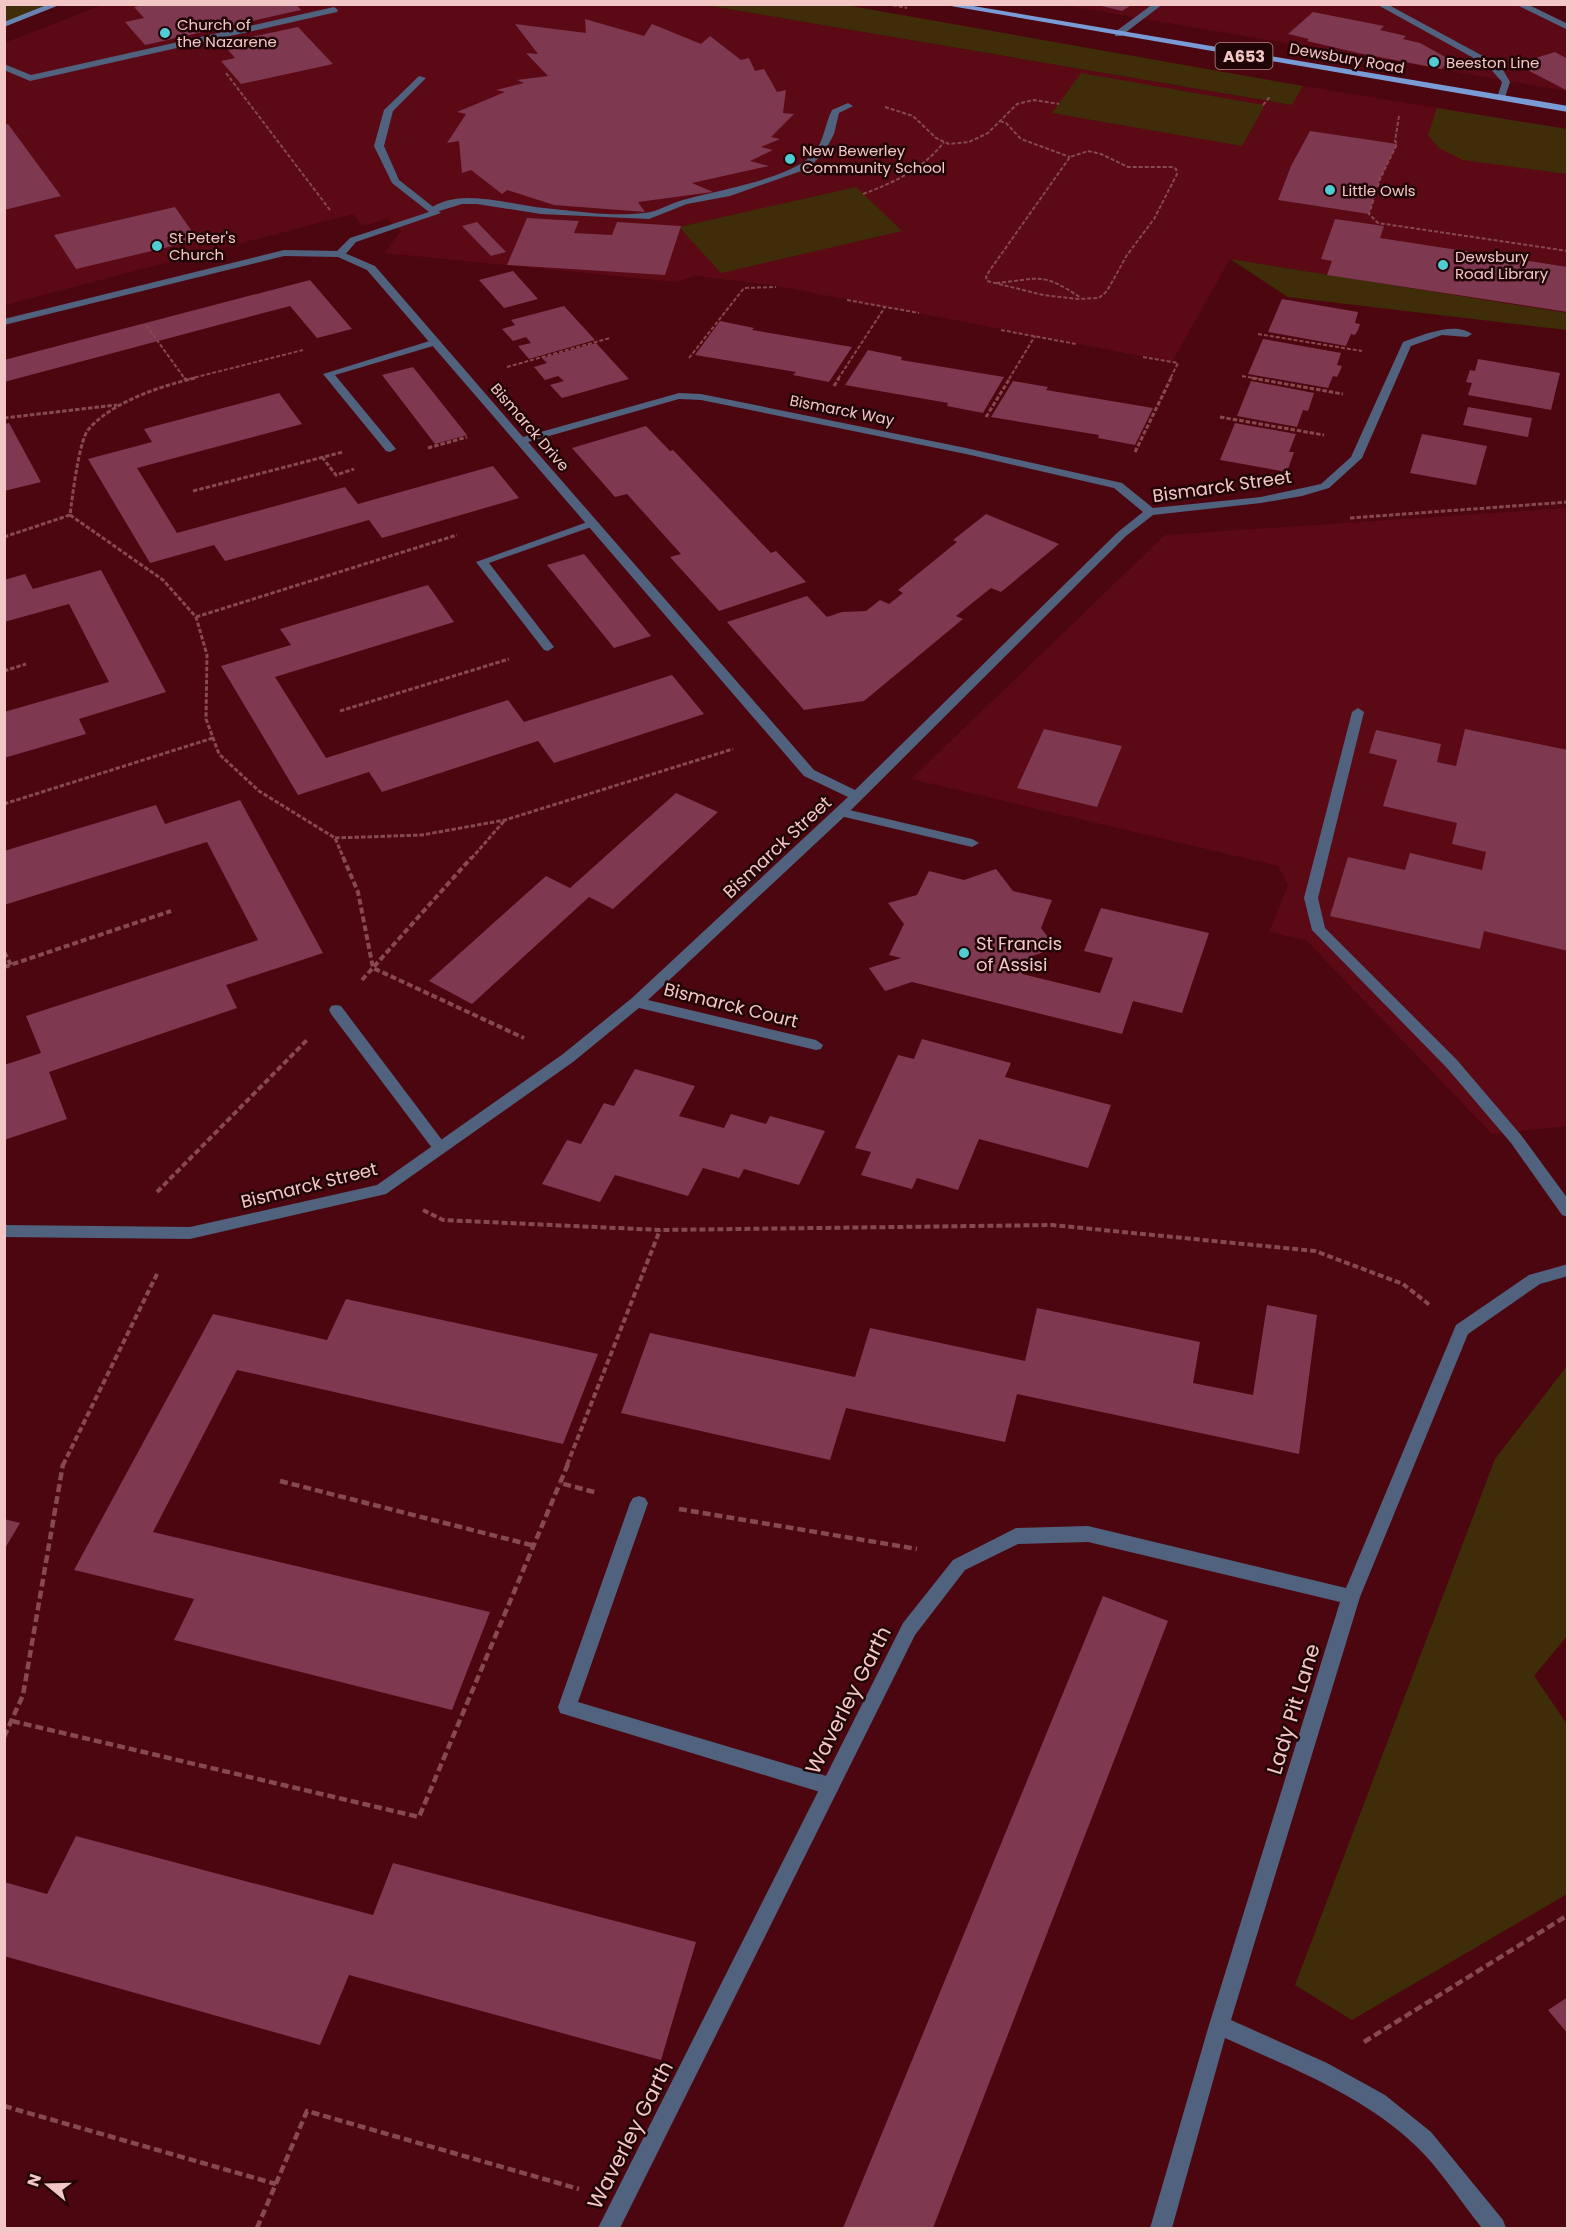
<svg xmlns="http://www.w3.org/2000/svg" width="1572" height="2233" viewBox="0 0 1572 2233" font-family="Poppins,sans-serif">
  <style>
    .built { fill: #5a0915 }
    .green { fill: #3f2d09 }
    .building { fill: #7e3850 }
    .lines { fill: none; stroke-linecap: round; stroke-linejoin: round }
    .path-far3 { stroke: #86494e; stroke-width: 2; stroke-dasharray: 4 2; stroke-linecap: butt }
    .path-far2 { stroke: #86494e; stroke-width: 3; stroke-dasharray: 4.5 2; stroke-linecap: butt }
    .path-far1 { stroke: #86494e; stroke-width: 4; stroke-dasharray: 6 3; stroke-linecap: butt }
    .path { stroke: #86494e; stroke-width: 4.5; stroke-dasharray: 8 4; stroke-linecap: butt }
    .lane { fill: #51627e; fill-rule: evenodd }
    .street { fill: #51627e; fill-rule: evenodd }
    .secondary { fill: #6883b0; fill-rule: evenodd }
    .primary { fill: #7a9cd6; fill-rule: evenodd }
    .poi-dot { fill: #51ccd3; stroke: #210506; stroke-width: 2 }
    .labels { text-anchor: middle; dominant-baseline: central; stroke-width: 5; stroke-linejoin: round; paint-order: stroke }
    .far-poi-label { font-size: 15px; fill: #f3c7c5; stroke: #210506; text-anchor: start }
    .far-street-label { font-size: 15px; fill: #f3c7c5; stroke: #210506 }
    .shield { fill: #210506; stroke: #b48d8c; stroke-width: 1.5 }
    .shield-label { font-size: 16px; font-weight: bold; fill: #f3c7c5 }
    .street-label { font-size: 18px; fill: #f3c7c5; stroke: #210506 }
    .poi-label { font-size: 18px; fill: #f3c7c5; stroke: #210506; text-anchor: start }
    .near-street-label { font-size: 21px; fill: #f3c7c5; stroke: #210506 }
  </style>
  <rect width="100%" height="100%" fill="#4c060f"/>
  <!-- built -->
  <path class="built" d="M102 5H705L1291 105 1303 86 1567 129V313L1230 259 1172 362 772 285 696 276 675 282 384 253 401 231 387 219 362 226 353 214 5 305 4 43Z
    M1063 5H1519L1567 28V91Z
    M1567 508V1126L1492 1134 1306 940 1269 932 1288 885 1278 866 911 779 1165 535Z"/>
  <!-- green -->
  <path class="green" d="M5 5H58L5 25Z
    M705 5H845L1303 86 1292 105Z
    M1081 73 1263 105H1265L1242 146 1052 113Z
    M1437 108 1567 129V174L1463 160 1439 148 1428 135Z
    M856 187 902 231 721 273 679 227Z
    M1230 259 1567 313V330L1288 297Z
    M1567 1366V1636L1534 1676 1567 1724V1894L1352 2020 1295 1985 1495 1459Z"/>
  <!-- building -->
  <path class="building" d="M147 4H296L301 10 145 45 125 22 144 18 134 7Z
    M1093 4H1133L1122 11Z
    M1313 12 1384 26 1380 30 1406 36 1403 39 1420 43 1449 59 1442 69 1358 53 1307 41 1309 39 1288 34Z
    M585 19 644 36 652 24 701 44 710 36 741 60 749 58 755 71 764 69 777 92 786 90 783 113 794 114 771 137 780 139 761 147 773 150 750 161 769 166 692 183 713 192 638 202 645 212 554 205 507 190 502 194 471 170 462 173 459 141 447 143 466 114 457 112 505 92 496 90 524 83 517 80 548 76 526 53 538 54 515 24 586 33Z
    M298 27 333 64 241 84 221 61 235 58 222 43Z
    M1555 52 1568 59V91L1516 64Z
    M8 124 61 196 4 210V125Z
    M1310 131 1397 144 1380 179 1369 214 1278 200 1291 166Z
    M175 207 198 240 76 269 54 235Z
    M527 218 579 221 574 233 612 235 617 222 681 226 665 275 507 265Z
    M1335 219 1384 226 1380 238 1568 267V312L1327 275 1332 261 1321 259Z
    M477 222 506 252 491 256 462 226Z
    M513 271 538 299 504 308 479 280Z
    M310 280 352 329 317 338 290 306 4 382V360Z
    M1282 299 1358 312 1355 323 1360 324 1358 330 1355 335 1351 334 1346 346 1268 332Z
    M564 306 595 340 529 359 518 346 531 343 526 337 513 341 502 329 515 325 511 320Z
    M720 321 754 328 752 330 852 347 829 382 793 375 796 372 695 355Z
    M1263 339 1341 353 1337 365 1342 366 1340 371 1337 377 1333 376 1328 388 1248 374Z
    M596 343 629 379 562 398 550 385 564 381 558 376 545 380 534 367 547 363 542 358Z
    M868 350 902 357 901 360 1004 377 983 413 947 406 948 403 845 385Z
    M1478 359 1560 373 1551 410 1468 395 1472 383 1466 382 1470 370 1475 371Z
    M413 367 467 435 435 444 382 375Z
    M1013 381 1048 387 1046 390 1153 408 1135 445 1098 438 1099 435 991 417Z
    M1251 381 1314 393 1308 411 1303 410 1297 427 1237 416Z
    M279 393 302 424 137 468 177 533 345 487 358 504 493 466 519 498 382 538 369 520 225 561 214 545 150 563 88 459 152 442 144 429Z
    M1468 407 1532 418 1528 437 1463 425Z
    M9 423 41 482 4 491V424Z
    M1235 423 1296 434 1289 452H1294L1287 472 1220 460Z
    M646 426 670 451 673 450 771 553 776 551 806 582 719 611 670 557 681 554 627 494 615 497 572 448Z
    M1422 434 1487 446 1476 485 1410 473Z
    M986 514 1059 544 1001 592 991 588 956 616 963 619 864 701 804 710 727 622 807 596 827 617 842 612 866 611 880 600 889 604 903 593 898 590 957 542 953 540Z
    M584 554 651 636 614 648 547 565Z
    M101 570 166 692 79 719 86 734 4 758V712L109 682 69 604 4 622V580L25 574 33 589Z
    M428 585 454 622 275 677 326 758 508 700 524 722 672 675 704 714 554 763 538 741 382 792 369 772 298 795 221 666 291 645 280 629Z
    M1044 729 1122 746 1097 807 1017 788Z
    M1465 729 1568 750V951L1484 931 1480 949 1330 916 1348 857 1405 870 1410 853 1482 870 1486 852 1452 844 1457 823 1383 806 1397 760 1369 753 1376 730 1441 744 1437 762 1456 766Z
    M676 793 718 812 613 909 589 897 472 1004 429 981 546 876 570 888Z
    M240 800 323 953 226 985 237 1008 49 1072 67 1119 4 1140V1065L41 1053 26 1016 258 940 207 842 4 905V851L156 805 165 824Z
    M996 869 1013 891 1052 900 1041 928 1056 948 1029 957 1022 974 1100 993 1113 958 1084 951 1101 908 1209 933 1182 1013 1133 1001 1122 1034 912 982 885 991 869 968 901 958 889 955 904 924 888 903 917 895 929 871 964 880Z
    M922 1039 1011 1063 1005 1077 1111 1105 1088 1168 979 1139 958 1190 917 1178 912 1189 861 1175 871 1152 855 1148 898 1055 914 1059Z
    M635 1069 695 1086 679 1116 724 1128 731 1114 766 1124 770 1116 825 1131 799 1185 744 1169 739 1178 703 1168 688 1196 615 1175 600 1202 542 1184 567 1140 581 1144 604 1103 614 1106Z
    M346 1299 598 1354 563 1444 237 1370 153 1532 490 1612 452 1710 174 1640 194 1599 74 1570 213 1314 327 1340Z
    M1267 1305 1317 1315 1299 1454 1017 1394 1005 1442 846 1408 830 1460 621 1413 650 1333 855 1377 870 1328 1025 1361 1037 1308 1200 1342 1193 1383 1253 1395Z
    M4 1519 20 1523 4 1550Z
    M1103 1596 1168 1621 933 2228H843Z
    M76 1836 373 1915 393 1863 696 1942 661 2060 349 1975 320 2045 4 1956V1882L47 1894Z
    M1568 1997V2034L1548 2010Z"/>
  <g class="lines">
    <!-- path-far3 -->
    <path class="path-far3" d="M887 4 907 8
      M226 73 330 210
      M1263 105 1269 98H1266
      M885 107 913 116 936 138 949 144 969 142 988 133 1017 104 1034 100 1059 104
      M1399 116 1395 141 1397 144 1380 179 1369 214 1378 223 1568 251
      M1000 121 1006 123 1021 139 1070 157
      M1088 151 1101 154 1128 167H1172L1176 169 1177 174 1154 219 1127 255 1107 291 1099 298 1078 299 1043 295 987 281 986 277 990 270 1070 157Z
      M863 194C895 182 923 169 944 142
      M996 283C1040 279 1041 271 1081 298
      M847 300 919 313
      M146 325 185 379
      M1001 330 1076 344
      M1258 334 1362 351
      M1143 357 1178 363 1170 379
      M689 358 744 288 776 287
      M507 367 610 338
      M1242 376 1260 379
      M189 379 303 350
      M838 379 885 307
      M1009 379 1035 336"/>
    <!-- path-far2 -->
    <path class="path-far2" d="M184 378 186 380
      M195 378C161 386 111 402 88 430 79 441 72 499 70 515L163 580 196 617 207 655 206 719 219 754 259 791 335 838 344 859
      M1252 378 1343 394
      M834 386 839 378
      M986 417 1010 378
      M1220 417 1324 435
      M4 418 117 405
      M428 448 467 437
      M1135 452 1171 378
      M322 457 336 475 354 469
      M193 491 343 452
      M1350 518 1568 502
      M4 537 70 515
      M196 617 457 535
      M4 671 26 664
      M340 711 509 659
      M4 804 213 738
      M335 838 422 835 505 820 733 749
      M471 859 505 820"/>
    <!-- path-far1 -->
    <path class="path-far1" d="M343 857 358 892 373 968 524 1038
      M4 952 11 965
      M4 967 171 911
      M362 980 472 857
      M157 1192 308 1039
      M423 1210 443 1220 660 1230 1052 1225 1315 1251 1403 1284 1431 1306
      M63 1465 158 1272
      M567 1465 660 1230"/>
    <!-- path -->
    <path class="path" d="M568 1464 560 1483 598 1493
      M280 1481 535 1546
      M679 1509 917 1549
      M12 1721 419 1817 560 1483
      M4 1737 23 1695 63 1464
      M1364 2042 1568 1915
      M4 2106 276 2184
      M257 2228 307 2111 579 2189"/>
    <!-- lane -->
    <path class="lane" d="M334 7 338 10 337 12 30 81 4 70V64L31 75Z
      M419 76 426 78 393 111 384 146 399 180 441 213 356 242 344 256H336V252L350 238 429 212 392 183 374 146 384 110Z
      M436 339 441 342 440 344 335 375 396 449 390 452 386 451 323 374Z
      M593 520 599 523 597 525 489 563 554 647 548 651 544 650 476 562Z
      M1358 708 1364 712 1318 898 1325 928 1457 1060 1521 1135 1568 1199V1217L1562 1215 1511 1143 1447 1068 1312 930 1304 898 1352 712Z
      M841 808 972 839 979 843 972 847 836 815 834 812 836 809Z
      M336 1005 341 1006 445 1144 448 1148 445 1152H435L331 1014 329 1010 331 1006Z
      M639 1496 645 1498 648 1503 578 1702 830 1777 837 1780 839 1786 837 1792 830 1795 560 1713 558 1707 630 1503 633 1498Z"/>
    <!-- street -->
    <path class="street" d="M1153 4H1163L1121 36H1115V32Z
      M1376 4H1387L1494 62 1503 70 1510 82 1504 100 1497 98 1502 82 1488 66Z
      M1515 4H1527L1568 24V30Z
      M848 103 853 106 839 113 834 134 824 153 807 169 730 196 687 204 649 219 541 214 477 204H462L433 213 428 210C459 186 509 205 544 208 576 211 612 217 644 213 658 212 670 203 683 200 716 190 793 179 815 152 824 140 825 124 832 110Z
      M284 250 340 251 375 266 523 437 679 393 701 394 966 448 1122 483 1153 508 1261 497 1321 484 1351 457 1403 342C1422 335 1455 321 1472 334L1467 337 1442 335 1411 346 1362 458 1329 488 1302 496 1261 503 1153 515 1126 536 846 815 648 1000 816 1040 823 1045 821 1049 816 1050 639 1008 573 1062 386 1194 190 1239 4 1237V1225L190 1227 377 1185 563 1054 632 998 848 797 804 776 367 270 338 257 284 256 4 325V319ZM679 399 701 400 966 454 1114 488 1143 512 1118 532 855 790 814 770 528 442Z
      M1568 1264V1276L1540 1284 1468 1334 1360 1597 1231 2020 1327 2063 1385 2095 1431 2132 1503 2220 1506 2228H1482C1461 2202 1440 2169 1416 2146 1363 2095 1291 2068 1225 2038L1172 2228H1150L1209 2025 1340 1602 1088 1542 1018 1544 965 1570 915 1635 620 2228H598L903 1623 953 1560 1016 1528 1088 1526 1346 1588 1456 1325 1529 1275Z"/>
    <!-- secondary -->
    <path class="secondary" d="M49 4H62L4 27V22Z"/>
    <!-- primary -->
    <path class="primary" d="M939 4H961L1568 106V112Z"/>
  </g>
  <!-- markers -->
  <g class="poi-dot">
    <circle cx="165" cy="33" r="6"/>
    <circle cx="1434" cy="62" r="6"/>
    <circle cx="790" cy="159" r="6"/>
    <circle cx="1330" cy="190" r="6"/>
    <circle cx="157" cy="246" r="6"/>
    <circle cx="1443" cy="265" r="6"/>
    <circle cx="964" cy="953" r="6"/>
  </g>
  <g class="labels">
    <!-- far-poi labels -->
    <g class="far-poi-label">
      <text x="177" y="24">Church of<tspan x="177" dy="17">the Nazarene</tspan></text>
      <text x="1446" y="62">Beeston Line</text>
      <text x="802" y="150">New Bewerley<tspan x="802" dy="17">Community School</tspan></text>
      <text x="1342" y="190">Little Owls</text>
      <text x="169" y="237">St Peter's<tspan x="169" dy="17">Church</tspan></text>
      <text x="1455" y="256">Dewsbury<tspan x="1455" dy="17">Road Library</tspan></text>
    </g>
    <!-- far-street labels -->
    <g class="far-street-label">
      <text transform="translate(1347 58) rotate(10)">Dewsbury Road</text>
      <text transform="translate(842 410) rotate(11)">Bismarck Way</text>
      <text transform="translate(530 427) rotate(49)">Bismarck Drive</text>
    </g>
    <!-- shield labels -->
    <rect class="shield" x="1215.5" y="43" width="57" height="26" rx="4.5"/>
    <g class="shield-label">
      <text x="1244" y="56">A653</text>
    </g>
    <!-- street labels -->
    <g class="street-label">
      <text transform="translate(1222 486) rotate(-8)">Bismarck Street</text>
      <text transform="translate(777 847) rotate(-43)">Bismarck Street</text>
      <text transform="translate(731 1005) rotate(14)">Bismarck Court</text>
      <text transform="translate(309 1185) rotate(-14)">Bismarck Street</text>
    </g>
    <!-- poi labels -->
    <g class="poi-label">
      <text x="976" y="943">St Francis<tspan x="976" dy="21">of Assisi</tspan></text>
    </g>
    <!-- near-street labels -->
    <g class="near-street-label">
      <text transform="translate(848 1700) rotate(-63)">Waverley Garth</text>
      <text transform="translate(1293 1709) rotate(-73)">Lady Pit Lane</text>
      <text transform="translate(630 2135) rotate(-63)">Waverley Garth</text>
    </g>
  </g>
  <!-- border -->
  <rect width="1572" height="2233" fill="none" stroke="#f3c7c5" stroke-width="12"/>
  <!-- north arrow -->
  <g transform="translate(48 2185) rotate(289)" stroke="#210506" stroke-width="4.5" paint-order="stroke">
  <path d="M0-4.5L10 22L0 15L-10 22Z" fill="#f3c7c5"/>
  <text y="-9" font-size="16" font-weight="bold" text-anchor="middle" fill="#f3c7c5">N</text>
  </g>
</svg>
